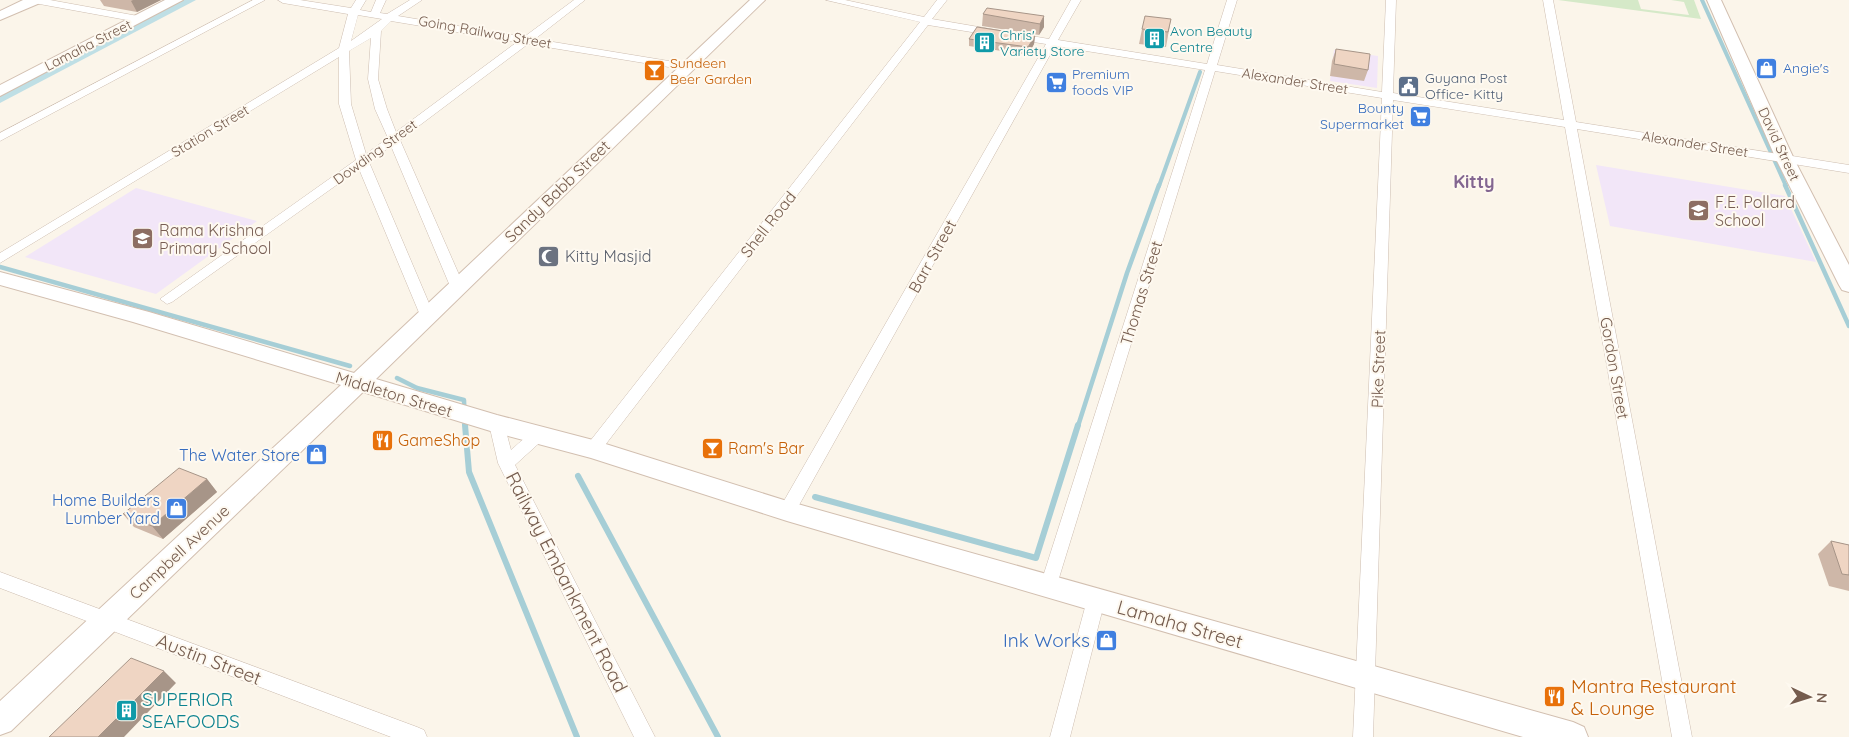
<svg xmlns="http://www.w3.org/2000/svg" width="1849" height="737" viewBox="0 0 1849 737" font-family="Quicksand,sans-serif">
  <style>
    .education { fill: #f2e6f8 }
    .green { fill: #d5e9c8 }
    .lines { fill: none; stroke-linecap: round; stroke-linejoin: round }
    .stream-far2 { stroke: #a6ced6; stroke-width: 4 }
    .stream-far1 { stroke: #a6ced6; stroke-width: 4.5 }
    .stream { stroke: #a6ced6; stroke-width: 6 }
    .canal { fill: #bfdfe5; fill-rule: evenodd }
    .street-casing { stroke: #cdbdb0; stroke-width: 1 }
    .secondary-casing { stroke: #d2bfb0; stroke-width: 2 }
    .street { fill: #fff; fill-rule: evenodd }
    .secondary { fill: #fff; fill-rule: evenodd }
    .wall { fill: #ceb7a8 }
    .shaded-wall { fill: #a79588 }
    .building { fill: #efd5c3; stroke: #a79588 }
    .labels { text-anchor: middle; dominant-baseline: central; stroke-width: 4; stroke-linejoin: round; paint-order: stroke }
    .far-culture-label { font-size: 14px; fill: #0d838f; stroke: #fef9f0; text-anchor: start }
    .far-street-label { font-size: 14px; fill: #755c4e; stroke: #fef9f0 }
    .far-food-label { font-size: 14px; fill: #c56008; stroke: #fef9f0; text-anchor: start }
    .far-shop-label { font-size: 14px; fill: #366cbe; stroke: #fef9f0; text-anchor: start }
    .far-service-label { font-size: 14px; fill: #4e5e75; stroke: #fef9f0; text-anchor: start }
    .street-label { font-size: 16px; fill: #755c4e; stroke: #fef9f0 }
    .education-label { font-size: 16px; fill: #785e54; stroke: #fef9f0; text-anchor: start }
    .worship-label { font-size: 16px; fill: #5b616d; stroke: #fef9f0; text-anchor: start }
    .food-label { font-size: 16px; fill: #c56008; stroke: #fef9f0; text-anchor: start }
    .shop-label { font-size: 16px; fill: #366cbe; stroke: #fef9f0; text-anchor: end }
    .neighbourhood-label { font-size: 18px; font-weight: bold; fill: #836691; stroke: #fef9f0 }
    .near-street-label { font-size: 19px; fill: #755c4e; stroke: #fef9f0 }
    .near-shop-label { font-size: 19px; fill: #366cbe; stroke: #fef9f0; text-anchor: end }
    .near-food-label { font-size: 19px; fill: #c56008; stroke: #fef9f0; text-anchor: start }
    .near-culture-label { font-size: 19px; fill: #0d838f; stroke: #fef9f0; text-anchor: start }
  </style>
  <rect width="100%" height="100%" fill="#fbf5ea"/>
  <!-- education -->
  <path class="education" d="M1334 50 1378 56 1377 88 1330 81Z
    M1596 165 1785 196 1816 262 1610 226Z
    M136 188 257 221 156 294 25 257Z"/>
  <!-- green -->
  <path class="green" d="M1558 0H1638L1641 9 1689 15 1684 2 1671 0H1694L1701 19Z"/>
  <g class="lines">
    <!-- stream-far2 -->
    <path class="stream-far2" d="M1702 0 1786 186
      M1159 186 1200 72"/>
    <!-- stream-far1 -->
    <path class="stream-far1" d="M1785 185 1849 326
      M0 267 350 366
      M397 378 417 388 464 400 465 426
      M1078 426 1127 273 1159 185"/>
    <!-- stream -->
    <path class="stream" d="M465 425 469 472 577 737
      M578 476 718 737
      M815 497 1036 558 1078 425"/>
    <!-- canal -->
    <path class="canal" d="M182 0H196L0 103V94Z"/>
    <defs>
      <path id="street" d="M29 0H50L138 16 143 19 138 22 34 3Z
        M253 0H265L0 141V133Z
        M278 0H300L351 8 356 0H366L360 10 371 12 376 0H386L380 13 387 14 410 0H422L398 16 524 37 574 0H585L535 39 687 64 692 67 687 70 528 44 400 140 464 286 462 289H452L450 286 391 146 369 162 434 315 432 318 427 320 420 315 359 169 172 302 167 304 160 299 356 160 339 104V57L0 263V253L339 48 348 14 283 3ZM358 15 382 19 351 41ZM391 21 517 42 396 132 387 109 378 79 381 31ZM371 38 368 79 375 109 388 138 366 154 351 104 349 51Z
        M826 0H845L924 17 937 0H947L932 19 1049 39 1071 0H1081L1058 40 1207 64 1227 0H1237L1217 65 1382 92 1386 0H1396L1393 93 1564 120 1543 0H1553L1576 122 1849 165V173L1577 129 1692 737H1672L1565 127 1393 100 1373 737H1353L1382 98 1215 71 1055 591 1049 594 1043 591 1040 586 1205 70 1055 46 793 516 787 518 781 516 778 511 781 506 1046 44 928 25 599 453 593 455 587 453 585 449 587 445 920 22Z
        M497 418 503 420 511 450C521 442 532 428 545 432L547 436 515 465 655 737H634L498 463 489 424 491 420Z
        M0 572 417 727 424 730 427 737H391L0 588Z
        M1096 592 1103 594 1105 600 1070 737H1050L1087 600 1089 594Z"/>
      <path id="secondary" d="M23 0H42L40 3 0 20V11Z
        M165 0H183L0 96V85Z
        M750 0H765L376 379 497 415 593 440 787 501 1573 722 1584 727 1588 737H1523L787 521 591 458 497 433 363 392 11 731 0 735V701L341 385 133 322 0 285V272L149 312 354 373Z
        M1707 0H1721L1794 159 1849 265V292L1842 290 1839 285 1776 159Z"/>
    </defs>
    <!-- street casing -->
    <use href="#street" class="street-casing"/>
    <!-- secondary casing -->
    <use href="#secondary" class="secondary-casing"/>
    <!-- street -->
    <use href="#street" class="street"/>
    <!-- secondary -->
    <use href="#secondary" class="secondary"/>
  </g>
  <!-- wall -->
  <path class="wall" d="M100 0H161L137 12 104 6Z
    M983 14 1044 16V27L1039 35 982 26Z
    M1171 19 1166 47 1139 44 1142 29Z
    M1035 36 1034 44 1028 55 969 46V39Z
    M1336 49 1368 70 1364 81 1330 76 1332 61Z
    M207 479 217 492 163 539 134 527 123 514Z
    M1831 541 1849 545V591L1829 586 1818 554Z"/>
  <!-- shaded-wall -->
  <path class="shaded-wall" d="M133 0H161L137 12 131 1Z
    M1044 16V27L1039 35 1040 24Z
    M1035 36 1034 44 1028 55V47Z
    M207 479 217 492 163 539 152 526Z
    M164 671 176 683 124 737H98Z"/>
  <!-- building -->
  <path class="building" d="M987 8 1044 16 1040 24 983 14Z
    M1145 16 1171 19 1168 32 1142 29Z
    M977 27 1035 36 1028 47 969 39Z
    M1336 49 1370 54 1368 70 1334 64Z
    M179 468 207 479 152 526 123 514Z
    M1831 541 1849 545V575L1842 574Z
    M131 658 164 671 98 737H49Z"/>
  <!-- icons -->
  <defs>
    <symbol id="building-square" viewBox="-11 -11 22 22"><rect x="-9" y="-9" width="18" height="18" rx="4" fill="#0f9aa8" stroke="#fef9f0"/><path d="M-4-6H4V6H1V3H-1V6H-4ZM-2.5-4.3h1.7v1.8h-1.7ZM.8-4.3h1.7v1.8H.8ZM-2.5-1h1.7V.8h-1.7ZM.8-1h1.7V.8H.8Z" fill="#fff"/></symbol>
    <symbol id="shop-square" viewBox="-11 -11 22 22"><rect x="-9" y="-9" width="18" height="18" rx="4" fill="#3f7fe0" stroke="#fef9f0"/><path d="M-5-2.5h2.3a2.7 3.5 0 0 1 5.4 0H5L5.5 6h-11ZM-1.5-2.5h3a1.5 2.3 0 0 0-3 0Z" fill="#fff"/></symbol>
    <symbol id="bar-square" viewBox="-11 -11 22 22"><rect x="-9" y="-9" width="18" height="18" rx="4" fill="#e8710a" stroke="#fef9f0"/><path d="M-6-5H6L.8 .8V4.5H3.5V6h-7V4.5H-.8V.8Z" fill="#fff"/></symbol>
    <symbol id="supermarket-square" viewBox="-11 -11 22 22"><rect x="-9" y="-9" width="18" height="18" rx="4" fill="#3f7fe0" stroke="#fef9f0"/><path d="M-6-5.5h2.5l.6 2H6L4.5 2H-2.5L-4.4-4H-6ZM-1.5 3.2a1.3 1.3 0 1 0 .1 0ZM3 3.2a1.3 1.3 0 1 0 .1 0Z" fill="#fff"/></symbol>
    <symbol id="civic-square" viewBox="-11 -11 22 22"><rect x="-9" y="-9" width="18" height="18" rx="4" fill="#5c6f8a" stroke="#fef9f0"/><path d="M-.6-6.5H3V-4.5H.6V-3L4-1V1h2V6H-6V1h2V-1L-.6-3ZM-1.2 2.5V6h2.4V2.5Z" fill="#fff"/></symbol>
    <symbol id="school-square" viewBox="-11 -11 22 22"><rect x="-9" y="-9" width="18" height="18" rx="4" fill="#8d6e63" stroke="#fef9f0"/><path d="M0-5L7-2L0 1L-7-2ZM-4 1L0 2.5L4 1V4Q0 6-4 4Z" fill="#fff"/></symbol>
    <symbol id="mosque-square" viewBox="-11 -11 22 22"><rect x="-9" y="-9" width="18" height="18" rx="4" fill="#6b7280" stroke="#fef9f0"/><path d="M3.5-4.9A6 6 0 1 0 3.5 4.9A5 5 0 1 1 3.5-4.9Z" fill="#fff"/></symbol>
    <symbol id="restaurant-square" viewBox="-11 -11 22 22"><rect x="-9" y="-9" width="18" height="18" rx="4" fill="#e8710a" stroke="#fef9f0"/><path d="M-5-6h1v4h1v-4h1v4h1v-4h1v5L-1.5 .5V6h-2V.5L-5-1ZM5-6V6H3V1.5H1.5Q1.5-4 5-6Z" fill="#fff"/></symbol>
  </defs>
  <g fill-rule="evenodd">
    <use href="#building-square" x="1142" y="26" width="25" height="25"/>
    <use href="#building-square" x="972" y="30" width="25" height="25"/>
    <use href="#shop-square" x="1754" y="56" width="25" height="25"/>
    <use href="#bar-square" x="642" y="58" width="25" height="25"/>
    <use href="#supermarket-square" x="1044" y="70" width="25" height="25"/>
    <use href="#civic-square" x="1396" y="74" width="25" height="25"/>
    <use href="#supermarket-square" x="1408" y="104" width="25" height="25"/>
    <use href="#school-square" x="1686" y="198" width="25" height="25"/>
    <use href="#school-square" x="130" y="226" width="25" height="25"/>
    <use href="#mosque-square" x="536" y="244" width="25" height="25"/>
    <use href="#restaurant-square" x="370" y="428" width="25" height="25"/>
    <use href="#bar-square" x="700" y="436" width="25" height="25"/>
    <use href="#shop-square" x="304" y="442" width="25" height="25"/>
    <use href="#shop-square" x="164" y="496" width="25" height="25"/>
    <use href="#shop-square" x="1094" y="628" width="25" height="25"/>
    <use href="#restaurant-square" x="1542" y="684" width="25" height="25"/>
    <use href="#building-square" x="114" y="698" width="25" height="25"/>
  </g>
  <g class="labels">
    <!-- far-culture labels -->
    <g class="far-culture-label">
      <text x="1170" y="31">Avon Beauty<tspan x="1170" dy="16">Centre</tspan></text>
      <text x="1000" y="35">Chris'<tspan x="1000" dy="16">Variety Store</tspan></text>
    </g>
    <!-- far-street labels -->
    <g class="far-street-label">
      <text transform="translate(485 32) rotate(10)">Going Railway Street</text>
      <text transform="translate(88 45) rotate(-27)">Lamaha Street</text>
      <text transform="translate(1295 81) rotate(9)">Alexander Street</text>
      <text transform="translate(210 131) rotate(-31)">Station Street</text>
      <text transform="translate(1695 144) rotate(9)">Alexander Street</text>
      <text transform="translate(1779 144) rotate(65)">David Street</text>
      <text transform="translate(375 152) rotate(-36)">Dowding Street</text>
    </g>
    <!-- far-food labels -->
    <g class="far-food-label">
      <text x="670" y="63">Sundeen<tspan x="670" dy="16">Beer Garden</tspan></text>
    </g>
    <!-- far-shop labels -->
    <g class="far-shop-label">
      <text x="1783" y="68">Angie's</text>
      <text x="1072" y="74">Premium<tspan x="1072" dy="16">foods VIP</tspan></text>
      <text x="1404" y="108" text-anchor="end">Bounty<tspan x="1404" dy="16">Supermarket</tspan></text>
    </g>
    <!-- far-service labels -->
    <g class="far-service-label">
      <text x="1425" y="78">Guyana Post<tspan x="1425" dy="16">Office- Kitty</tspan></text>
    </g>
    <!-- street labels -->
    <g class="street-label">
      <text transform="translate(557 191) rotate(-44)">Sandy Babb Street</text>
      <text transform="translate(768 224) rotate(-52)">Shell Road</text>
      <text transform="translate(932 256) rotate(-61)">Barr Street</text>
      <text transform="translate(1141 293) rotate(-73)">Thomas Street</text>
      <text transform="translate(1615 368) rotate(80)">Gordon Street</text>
      <text transform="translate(1378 369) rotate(-88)">Pike Street</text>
      <text transform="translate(394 394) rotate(17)">Middleton Street</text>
      <text transform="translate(179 552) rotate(-43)">Campbell Avenue</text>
    </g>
    <!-- education labels -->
    <g class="education-label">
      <text x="1715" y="202">F.E. Pollard<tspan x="1715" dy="18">School</tspan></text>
      <text x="159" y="230">Rama Krishna<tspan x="159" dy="18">Primary School</tspan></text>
    </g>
    <!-- worship labels -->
    <g class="worship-label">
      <text x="565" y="256">Kitty Masjid</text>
    </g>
    <!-- food labels -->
    <g class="food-label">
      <text x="398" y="440">GameShop</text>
      <text x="728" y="448">Ram's Bar</text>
    </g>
    <!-- shop labels -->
    <g class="shop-label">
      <text x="300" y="455">The Water Store</text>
      <text x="160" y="500">Home Builders<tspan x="160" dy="18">Lumber Yard</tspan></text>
    </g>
    <!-- neighbourhood labels -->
    <g class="neighbourhood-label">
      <text x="1474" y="181">Kitty</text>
    </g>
    <!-- near-street labels -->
    <g class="near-street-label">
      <text transform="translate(567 582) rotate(63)">Railway Embankment Road</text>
      <text transform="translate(1180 624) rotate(16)">Lamaha Street</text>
      <text transform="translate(209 659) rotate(21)">Austin Street</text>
    </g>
    <!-- near-shop labels -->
    <g class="near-shop-label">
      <text x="1090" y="640">Ink Works</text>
    </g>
    <!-- near-food labels -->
    <g class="near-food-label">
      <text x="1571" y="686">Mantra Restaurant<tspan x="1571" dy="22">&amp; Lounge</tspan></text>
    </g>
    <!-- near-culture labels -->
    <g class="near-culture-label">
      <text x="142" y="699">SUPERIOR<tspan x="142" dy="22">SEAFOODS</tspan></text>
    </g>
  </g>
  <!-- north arrow -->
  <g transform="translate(1809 697) rotate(94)" stroke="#fef9f0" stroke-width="4" paint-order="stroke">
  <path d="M0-4L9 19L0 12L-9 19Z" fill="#755c4e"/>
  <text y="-8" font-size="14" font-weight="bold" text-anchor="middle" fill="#755c4e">N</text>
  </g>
</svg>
